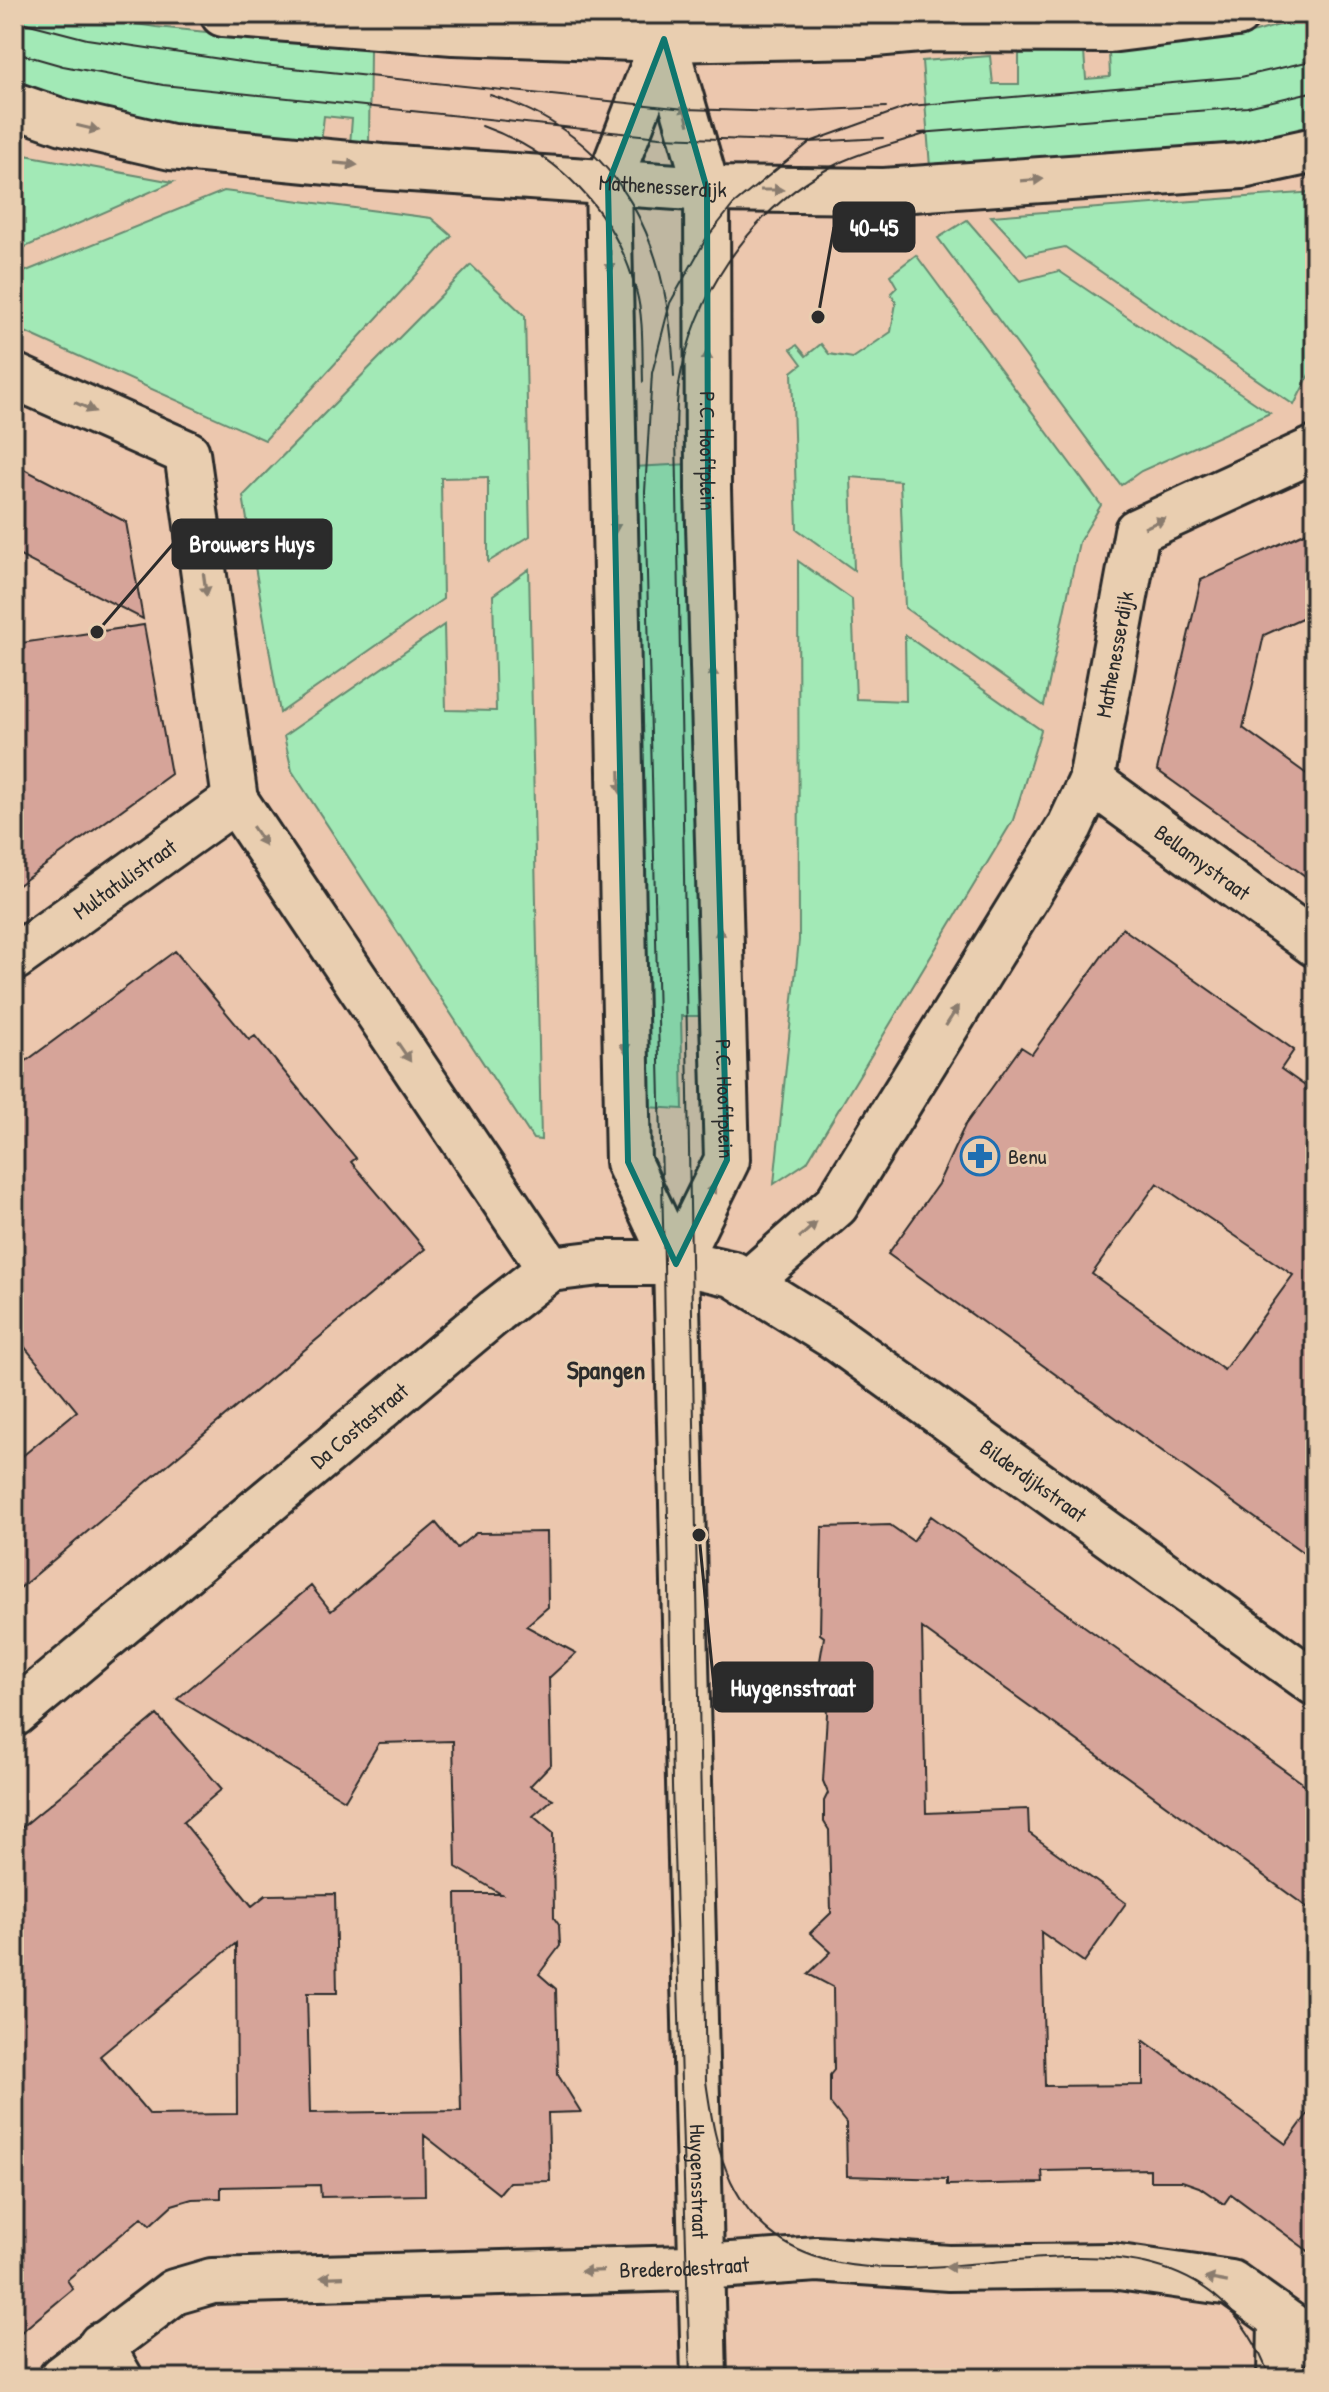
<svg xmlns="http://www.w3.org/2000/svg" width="1329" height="2392" viewBox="0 0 1329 2392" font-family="'Patrick Hand',sans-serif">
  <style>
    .green { fill: #a2e9b6; stroke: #668a70; stroke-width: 2 }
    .building { fill: #d6a499; stroke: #2b2b2b; stroke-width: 2; fill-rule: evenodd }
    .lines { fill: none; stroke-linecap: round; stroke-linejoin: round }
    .minor-casing { stroke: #2b2b2b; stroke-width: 50 }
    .minor { stroke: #e9ceb0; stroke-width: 44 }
    .tram { stroke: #2b2b2b; stroke-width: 2 }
    .oneway { fill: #8a7c6e }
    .marked { fill: #0f766e; fill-opacity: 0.2; stroke: #0f766e; stroke-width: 6; stroke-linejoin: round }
    .labels { text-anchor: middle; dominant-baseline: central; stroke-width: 6; stroke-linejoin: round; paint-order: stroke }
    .street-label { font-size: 22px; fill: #2b2b2b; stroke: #e9ceb0 }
    .poi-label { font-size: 22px; fill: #2b2b2b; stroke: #e9ceb0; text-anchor: start }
    .quarter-label { font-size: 26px; font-weight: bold; fill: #2b2b2b; stroke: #e9ceb0 }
    .leader { fill: none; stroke: #2b2b2b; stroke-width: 3 }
    .callout-dot { fill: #2b2b2b; stroke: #e9ceb0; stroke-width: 3 }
    .callout { fill: #2b2b2b; stroke: #2b2b2b; stroke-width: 3 }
    .callout-label { font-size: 24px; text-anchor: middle; font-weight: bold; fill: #fff }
  </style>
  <rect width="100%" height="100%" fill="#ecc7ae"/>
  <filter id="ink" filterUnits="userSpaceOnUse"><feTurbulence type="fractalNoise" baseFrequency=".0125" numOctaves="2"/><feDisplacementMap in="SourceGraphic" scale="16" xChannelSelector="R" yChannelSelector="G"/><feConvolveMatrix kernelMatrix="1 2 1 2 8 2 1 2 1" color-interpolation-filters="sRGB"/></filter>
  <g filter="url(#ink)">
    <!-- green -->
    <path class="green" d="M14 14H71L156 27 370 48 369 146 350 145 352 119 324 116 321 143 147 124 14 86Z
      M1315 14V130L1210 147 930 167 922 61 990 56 993 84H1019V54L1084 52 1086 79 1110 77 1109 52 1256 32Z
      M14 153 173 182 14 252Z
      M224 191 431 218 452 236 265 440 14 327V276Z
      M1315 192V363L1294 405 1065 247 1027 255 991 216Z
      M967 220 1020 281 1059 271 1270 413 1141 471 1121 485 938 238Z
      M916 255 1101 505 1079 542 1044 706 905 608 900 481 851 477 854 570 797 529 792 372 802 364 791 349 797 345 806 356 821 344 829 354 853 358 891 332 896 303 891 293 897 287 890 275Z
      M471 265 525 316 530 536 488 562V477L441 478 443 599 280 713 243 496Z
      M690 464 699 1016H681L683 1109 645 1107 633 467Z
      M798 561 852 599 856 699 906 701 905 635 1041 730 1013 820 807 1162 774 1184 799 940Z
      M529 569 541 1140 533 1139 292 771 284 736 444 625 446 710 496 711 493 595Z"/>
    <!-- building -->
    <path class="building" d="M14 464 126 522 143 619 14 553Z
      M1315 528V612L1264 635 1243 728 1315 780V883L1157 770 1201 580Z
      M144 625 171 774 14 888V644Z
      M1122 928 1294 1050 1281 1069 1315 1093V1561L888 1254 938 1184 965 1125 1021 1047 1032 1054ZM1157 1183 1293 1275 1224 1370 1092 1274Z
      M175 951 249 1040 255 1036 306 1098 356 1158 351 1162 425 1249 14 1593V1463L77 1411 14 1334V1070Z
      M931 1516 1315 1792V1913L922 1628 926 1813 1028 1809 1029 1833 1126 1903 1084 1962 1041 1932 1045 2086 1143 2085V2040L1286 2144 1315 2104V2256L1231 2194 1224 2204 1199 2187 1182 2181H1150V2169L1042 2171 1043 2183 947 2185V2179L847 2176 846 2123 830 2103V2075L834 2070 833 1987 808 1974 831 1952 810 1933 831 1913 829 1830 824 1822V1801L828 1793 823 1781 827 1714 824 1665 820 1661 824 1637 820 1634 822 1527 890 1525 913 1541Z
      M436 1523 457 1548 476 1533 547 1532 548 1607 526 1626 576 1653 549 1678 551 1764 530 1786 553 1799 533 1816 553 1833 554 1918 559 1925 560 1946 539 1974 556 1989 558 2075 581 2112 548 2113 550 2181 509 2182 499 2194 424 2135 425 2195 321 2197 320 2185 221 2187V2198L192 2199 172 2205 150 2225 142 2217 67 2280 73 2289 14 2338V1834L157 1715 222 1789 183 1822 252 1906 266 1895 335 1894 337 1993H307L310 2113 461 2111 456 1894H501L456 1867 453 1741 379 1743 345 1800 177 1699 311 1586 331 1611ZM236 1943 237 2114 150 2115 100 2056Z"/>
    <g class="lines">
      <defs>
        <g id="minor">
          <path d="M223 14 453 32 664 39 863 35 931 29 1109 30 1237 14"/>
          <path id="s1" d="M664 39 608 184 628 1162 676 1264 704 2378"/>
          <path id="s2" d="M664 39 707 189 708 489 727 1160 676 1264"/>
          <path id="s3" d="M14 105 63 122 171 147 381 167 707 189 884 191 1242 166 1315 150"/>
          <path d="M14 376 187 453 235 800 550 1269"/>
          <path id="s4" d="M1091 781 1315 944"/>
          <path id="s5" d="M14 958 235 800"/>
          <path id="s6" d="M749 1282 836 1205 1070 826 1091 781 1137 531 1315 449"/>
          <path id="s7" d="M14 1714 496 1311 550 1269 600 1263H664L693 1265 733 1274 833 1336 1315 1683"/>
          <path d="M101 2345 120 2378"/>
          <path id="s8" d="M61 2378 174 2292 212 2281 688 2268 817 2259 949 2268 1112 2266 1231 2283 1315 2343"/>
          <path d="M1280 2378 1281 2320"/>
        </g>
      </defs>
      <!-- minor casing -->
      <use href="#minor" class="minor-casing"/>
      <!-- minor -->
      <use href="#minor" class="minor"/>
      <!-- tram -->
      <path class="tram" d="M14 20 87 39 254 64 685 109 784 112 886 107
        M14 52 63 66 163 85 660 137 810 142 883 138
        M490 95C625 137 670 246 674 377
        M482 126C558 153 615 211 636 290 644 319 642 352 643 382
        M919 133 1247 107 1315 91
        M928 133C898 143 869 149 841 162 760 201 702 281 682 369 673 407 677 452 677 491L706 2081C711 2116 716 2149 731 2181 834 2392 1175 2118 1270 2378
        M690 2378 672 1786 664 1263 645 492 652 373 670 303 706 239 733 205 810 142 910 106 1241 77 1315 60"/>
    </g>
    <!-- one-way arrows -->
    <defs><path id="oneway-solid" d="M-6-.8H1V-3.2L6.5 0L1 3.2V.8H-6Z" transform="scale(2)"/></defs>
    <g class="oneway">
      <use href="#oneway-solid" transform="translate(686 114) rotate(-104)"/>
      <use href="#oneway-solid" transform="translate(88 128) rotate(13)"/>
      <use href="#oneway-solid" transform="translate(346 164) rotate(5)"/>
      <use href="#oneway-solid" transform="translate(1032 180) rotate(-4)"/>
      <use href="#oneway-solid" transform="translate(772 190)"/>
      <use href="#oneway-solid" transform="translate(610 262) rotate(89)"/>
      <use href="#oneway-solid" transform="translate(707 362) rotate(-90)"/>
      <use href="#oneway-solid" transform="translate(85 407) rotate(24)"/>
      <use href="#oneway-solid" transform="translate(615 522) rotate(89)"/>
      <use href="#oneway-solid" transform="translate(1155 523) rotate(-25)"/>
      <use href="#oneway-solid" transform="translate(205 585) rotate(82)"/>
      <use href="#oneway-solid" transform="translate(713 678) rotate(-92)"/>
      <use href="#oneway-solid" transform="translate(620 782) rotate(89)"/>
      <use href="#oneway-solid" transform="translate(259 836) rotate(56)"/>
      <use href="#oneway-solid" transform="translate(720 938) rotate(-92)"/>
      <use href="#oneway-solid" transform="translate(952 1016) rotate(-58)"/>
      <use href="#oneway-solid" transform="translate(625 1042) rotate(89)"/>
      <use href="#oneway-solid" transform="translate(404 1052) rotate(56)"/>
      <use href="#oneway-solid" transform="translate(710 1194) rotate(-64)"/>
      <use href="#oneway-solid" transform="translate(808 1230) rotate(-42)"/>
      <use href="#oneway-solid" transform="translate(956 2267) rotate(-179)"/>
      <use href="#oneway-solid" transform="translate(592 2271) rotate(178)"/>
      <use href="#oneway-solid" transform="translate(332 2277) rotate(178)"/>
      <use href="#oneway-solid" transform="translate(1216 2280) rotate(-170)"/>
    </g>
  </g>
  <!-- marked area -->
  <path class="marked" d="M664 39 707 189 708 489 727 1160 676 1264 628 1162 608 184Z"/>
  <!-- icons -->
  <defs>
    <symbol id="pharmacy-ring" viewBox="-11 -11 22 22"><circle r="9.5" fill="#e9ceb0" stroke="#1f6fb2" stroke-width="1.5"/><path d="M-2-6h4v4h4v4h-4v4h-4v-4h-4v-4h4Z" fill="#1f6fb2"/></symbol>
  </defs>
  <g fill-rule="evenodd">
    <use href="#pharmacy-ring" x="958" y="1134" width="44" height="44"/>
  </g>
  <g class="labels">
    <!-- street labels -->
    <g class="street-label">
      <text stroke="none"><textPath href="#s3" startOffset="656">Mathenesserdijk</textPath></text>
      <text stroke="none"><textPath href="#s2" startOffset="418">P.C. Hooftplein</textPath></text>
      <text stroke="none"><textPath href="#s6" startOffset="740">Mathenesserdijk</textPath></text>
      <text stroke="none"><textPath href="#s4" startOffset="138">Bellamystraat</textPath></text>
      <text stroke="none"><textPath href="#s5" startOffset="136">Multatulistraat</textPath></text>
      <text stroke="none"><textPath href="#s2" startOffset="1066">P.C. Hooftplein</textPath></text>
      <text stroke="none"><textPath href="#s7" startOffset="450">Da Costastraat</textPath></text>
      <text stroke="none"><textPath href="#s7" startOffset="1246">Bilderdijkstraat</textPath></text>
      <text stroke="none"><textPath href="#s1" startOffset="2164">Huygensstraat</textPath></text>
      <text stroke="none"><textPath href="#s8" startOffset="654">Brederodestraat</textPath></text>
    </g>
    <!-- poi labels -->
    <g class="poi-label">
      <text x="1008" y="1156">Benu</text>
    </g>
    <!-- quarter labels -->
    <g class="quarter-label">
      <text x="606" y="1369">Spangen</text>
    </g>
  </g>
  <!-- callouts -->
  <path class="leader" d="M818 317L834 227M97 632L173 544M699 1535L714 1687"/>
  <g class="callout-dot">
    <circle cx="818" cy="317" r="8"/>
    <circle cx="97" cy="632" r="8"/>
    <circle cx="699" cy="1535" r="8"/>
  </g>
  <g class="callout">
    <rect x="834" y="203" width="80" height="48" rx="8"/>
    <rect x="173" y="520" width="158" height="48" rx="8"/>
    <rect x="714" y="1663" width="158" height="48" rx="8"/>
  </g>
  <g class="callout-label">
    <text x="874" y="236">40-45</text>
    <text x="252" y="552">Brouwers Huys</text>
    <text x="793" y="1696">Huygensstraat</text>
  </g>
  <!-- margin -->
  <rect width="1329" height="2392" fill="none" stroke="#e9ceb0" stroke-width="48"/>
  <rect x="24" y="24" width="1281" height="2344" fill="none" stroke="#2b2b2b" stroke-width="3" filter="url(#ink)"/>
</svg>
